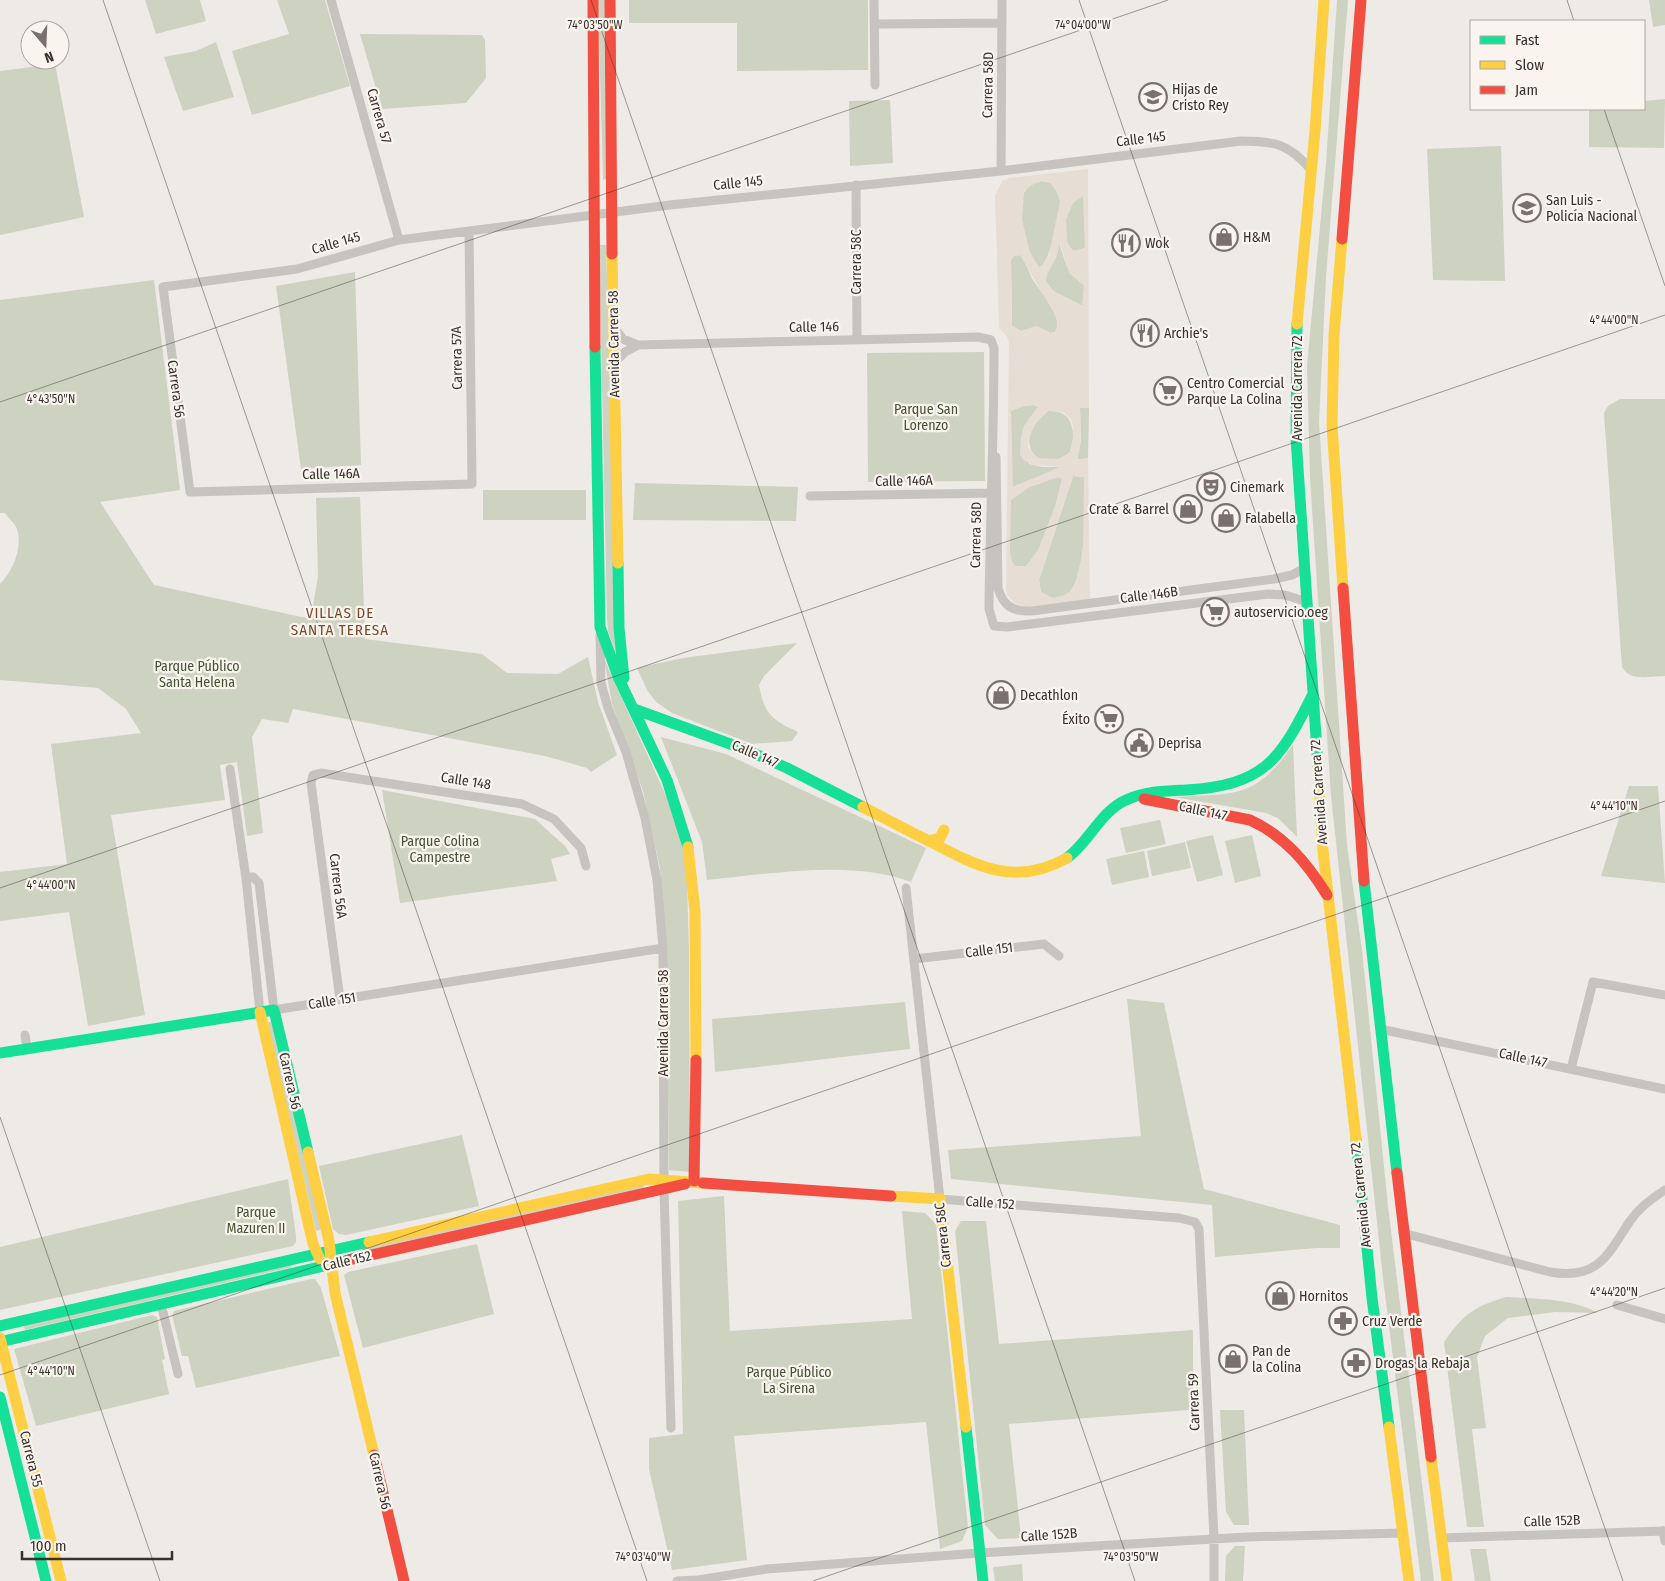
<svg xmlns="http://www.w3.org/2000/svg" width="1665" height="1581" viewBox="0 0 1665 1581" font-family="'Fira Sans Condensed',sans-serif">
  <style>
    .green { fill: #ced2c1 }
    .plaza { fill: #e6ded4; fill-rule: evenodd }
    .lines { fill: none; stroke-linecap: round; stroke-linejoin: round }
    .street { stroke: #c7c3be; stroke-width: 9 }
    .fast { stroke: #16e098; stroke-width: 11 }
    .slow { stroke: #ffcf43; stroke-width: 11 }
    .jam { stroke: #f24e42; stroke-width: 11 }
    .ticks { fill: none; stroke: #38302c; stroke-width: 1; stroke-opacity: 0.45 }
    .labels { text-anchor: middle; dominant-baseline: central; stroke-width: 4.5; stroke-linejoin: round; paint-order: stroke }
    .street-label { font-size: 14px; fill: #38302c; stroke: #f9f5ee }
    .poi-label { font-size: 14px; fill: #38302c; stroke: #f9f5ee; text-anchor: start }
    .park-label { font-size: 14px; fill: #455333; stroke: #f9f5ee }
    .neighbourhood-label { font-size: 15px; letter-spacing: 1px; fill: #7d462e; stroke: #f9f5ee }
    .ticks-label { font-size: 12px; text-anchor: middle; fill: #38302c; stroke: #f9f5ee; stroke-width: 4.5; stroke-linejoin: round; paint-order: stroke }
  </style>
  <rect width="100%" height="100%" fill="#eeeae6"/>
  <!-- green -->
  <path class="green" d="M145 0H200L206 21 156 34Z
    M277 0H325L350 86 252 115 232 51 289 34Z
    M598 0H605L606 179 603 180Z
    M629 0H868V70L737 71V23H629Z
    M1337 0H1348L1326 277 1319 422 1347 845 1362 950 1388 1206 1434 1581H1421L1383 1278 1331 796 1310 478 1307 366 1326 163Z
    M1649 0H1665V25L1653 27Z
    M360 34 482 35 485 40 486 78 466 103 382 109Z
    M216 42 234 97 183 111 164 57 196 51Z
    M55 64 84 217 0 235V71Z
    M1665 99 1664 148 1589 147V109H1644V101Z
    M890 100 893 163 850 166 849 101Z
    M1501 146 1505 281 1433 280 1427 149Z
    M1042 181 1051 183C1055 189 1059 194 1060 201 1061 217 1051 254 1042 266L1039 267C1026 254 1015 207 1025 191 1029 185 1035 183 1042 181Z
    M1084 195 1085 248 1074 251C1062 243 1063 217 1071 206 1074 201 1079 198 1084 195Z
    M1059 242C1064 259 1067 274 1084 285L1083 306 1053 291 1046 281C1046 268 1057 257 1059 242Z
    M599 245H606L617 656 608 631 607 618Z
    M1020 255C1027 261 1028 272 1033 280 1040 291 1065 318 1055 332L1050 333 1037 326 1021 331 1012 326 1011 260 1014 256Z
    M355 272 361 465 301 469 276 286Z
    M154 280 180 490 100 502 154 585 311 619 318 576 316 498 360 497 365 639 482 654 507 673 558 674 588 657 598 702 617 755 591 772 587 768 545 756 293 709 288 723 262 719 252 737 263 833 247 836 237 762 220 765 225 800 111 815 145 1015 88 1026 69 912 0 921V872L67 864 51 744 141 733 126 709 98 688 0 680V584C13 571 23 547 17 529 15 523 8 518 5 513H0V300Z
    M984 352 985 481 868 482 867 353Z
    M1620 399H1665V676C1650 676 1630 682 1622 667L1604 413 1608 406Z
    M1034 405 1038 407 1024 426 1029 464 1043 467H1063L1012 487 1011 411 1023 406Z
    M1080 408H1089L1088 458 1077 460 1081 441Z
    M1048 411C1073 409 1077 433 1070 452 1040 478 1008 441 1048 411Z
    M1073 476 1084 477C1084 498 1093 628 1041 592L1039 580Z
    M1058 477 1062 479C1055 507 1048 545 1026 566H1015C1006 559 1008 512 1011 500L1029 487Z
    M635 483 798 487 796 521 633 520Z
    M483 490H586V520H483Z
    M797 643 764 676 759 685C764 714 772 720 798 732L792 741 752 744 672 713 656 702 647 690 637 668 683 658Z
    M604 659 672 809 684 855 687 883 689 952 690 1172 669 1170 666 944 660 868 643 791 612 704Z
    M661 737 726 754 926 848 911 882C853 859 768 874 707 880L702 842Z
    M1293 745 1297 837 1278 818 1266 813 1174 797C1236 794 1255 799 1293 745Z
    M1629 786H1658L1665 883 1601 876Z
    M382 790 535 819 565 846 570 854 551 859 557 881 400 903Z
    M1160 820 1166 844 1126 853 1120 828Z
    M1213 835 1223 875 1197 882 1186 841Z
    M1252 835 1261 876 1235 883 1225 841Z
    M1185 842 1191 868 1152 876 1147 851Z
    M1144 851 1149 877 1112 885 1106 859Z
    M1127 999 1164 1003 1204 1189 1340 1225V1248H1316L1215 1257 1212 1205 951 1179 948 1150 1141 1136Z
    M905 1002 910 1049 715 1072 712 1019Z
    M272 1021 322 1229 316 1231 267 1023Z
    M462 1135 479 1206 346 1235 339 1234 333 1229 319 1166Z
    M288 1179 296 1236V1242L293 1246 0 1310V1247Z
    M644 1185 643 1190 364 1252 363 1248Z
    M724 1196 730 1331 912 1319 902 1211 925 1213 936 1224 968 1527 962 1541 940 1549 926 1422 734 1436 747 1560 672 1570 649 1469V1438L683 1434 678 1201Z
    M961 1221H986L999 1344 1193 1330V1397L1189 1410 1009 1424 1021 1538 998 1539 985 1525 955 1231Z
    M477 1244 494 1314 363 1348 344 1275 348 1272Z
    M290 1263 292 1267 25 1330 23 1325Z
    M311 1279H315L321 1288 340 1356 196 1388 188 1356H182L172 1315 174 1311Z
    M1506 1297C1536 1299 1572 1298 1598 1313L1555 1312 1508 1318 1485 1336 1477 1357 1486 1428 1472 1429 1484 1527H1467L1444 1342C1464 1314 1473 1307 1506 1297Z
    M152 1315 157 1317 165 1359 162 1360 169 1394 36 1426 14 1349Z
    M1220 1410H1244L1249 1525H1234L1226 1512Z
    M1235 1546H1245L1243 1581H1225L1226 1556Z
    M1470 1549H1486L1491 1581H1475Z
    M1022 1564 1023 1581H995L993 1567Z"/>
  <!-- plaza -->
  <path class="plaza" d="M1088 169 1089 408H1080L1081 441 1077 459 1088 458 1090 600 1026 607 1014 603 1007 595 1006 589 1009 342 1006 335 999 328 995 196 1002 181 1009 178ZM1042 181 1051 183 1057 191 1060 202 1049 254 1042 266 1039 267 1030 253 1022 219 1024 192 1031 185ZM1083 196 1085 248 1074 251 1070 248 1067 240 1066 220 1073 203ZM1060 243 1069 273 1084 285 1082 306 1053 291 1046 281V276L1056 258ZM1020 255 1053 311 1058 323 1055 332 1050 333 1037 326 1021 331 1012 326 1011 260 1014 256ZM1034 405 1038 407 1024 426 1021 437 1020 454 1023 460 1034 465 1060 467 1013 487 1011 411 1023 406ZM1048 411 1063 412 1071 419 1073 426V438L1070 452 1059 459 1038 458 1034 455 1028 447 1029 437 1036 423ZM1073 476 1084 477 1083 552 1074 588 1065 595 1053 598 1041 592 1039 580ZM1058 477 1062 479 1057 501 1038 550 1026 566H1015L1012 563 1010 552 1011 500 1029 487Z"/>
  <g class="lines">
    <!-- street -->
    <path class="street" d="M331 0 399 240
      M874 0 875 85
      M874 24 1002 23
      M1001 171 1002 0
      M856 185 857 340
      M469 231 472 484 190 492 163 287 297 269 399 240 670 205 1001 171 1241 141C1274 141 1290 144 1311 170
      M613 326 623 339 638 345 978 337 991 340 994 348C994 435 990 522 989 609L994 626 1007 627 1268 594 1285 595 1307 602
      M614 363 625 352 638 345
      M996 457 998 588C1003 606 1013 612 1032 611L1274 579 1292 575 1305 568
      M810 496 994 493
      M600 635 601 683 608 708 626 752 645 818 657 880 663 948 664 1190 671 1428
      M230 769 246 878 260 1012
      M246 878 253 877 259 883 274 1010 663 948
      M906 888 940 1199 1179 1218 1195 1222 1199 1229 1214 1538V1581
      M914 959 1044 944 1059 956
      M340 999 311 783 313 775 321 773 522 804 554 819 581 848 586 866
      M1380 1029 1665 1089
      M25 1035 27 1049
      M1571 1069 1593 982 1665 995
      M1403 1233 1550 1272C1598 1280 1607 1256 1630 1221 1639 1208 1652 1198 1665 1190
      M161 1304 178 1374
      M1617 1305 1665 1319
      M1663 1531 1665 1541
      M1441 1538 1665 1531
      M677 1581 698 1580 767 1569 979 1553 1247 1537 1402 1533"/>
    <!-- fast -->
    <path class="fast" d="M1297 324 1296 438 1318 767
      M595 347 600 627 619 679 667 780 688 847
      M618 563 619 628 624 678
      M634 709 744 749 787 768 863 807
      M1067 858C1089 842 1101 811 1126 800 1145 791 1167 791 1186 790 1265 785 1280 760 1313 694
      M1364 881 1397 1173
      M0 1053 274 1010 308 1152
      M1356 1139 1372 1298 1389 1427
      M0 1326 369 1242
      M0 1342 349 1260
      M0 1397 46 1581
      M966 1427 983 1581"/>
    <!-- slow -->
    <path class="slow" d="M1342 239 1334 335 1332 425 1343 588
      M612 254 618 563
      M1297 324 1315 131 1324 0
      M1318 767 1323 851 1356 1139
      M863 807C886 819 908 831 931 842 978 867 1016 887 1067 858
      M928 841 940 838 944 830
      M688 847 695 911 696 1060
      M260 1012 313 1244 320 1259
      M308 1152 329 1241 335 1293 374 1455
      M891 1196 940 1199 966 1427
      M369 1242 649 1179 703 1183
      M0 1338 61 1581
      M1389 1427 1409 1581
      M1431 1457 1447 1581"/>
    <!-- jam -->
    <path class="jam" d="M593 0 595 347
      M610 0 612 254
      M1342 239 1361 0
      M1343 588 1364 881
      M1144 799 1250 820C1285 836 1307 863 1327 895
      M1397 1173 1431 1457
      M694 1181 696 1060
      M703 1183 891 1196
      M349 1260 685 1184
      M374 1455 404 1581"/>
  </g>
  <!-- ticks -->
  <path class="ticks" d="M103 0 647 1581M591 0 1135 1581M1079 0 1623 1581M1567 0 1574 21M1604 109 1665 286M0 402 1168 0M0 888 1665 315M0 1117 160 1581M0 1375 1665 801M813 1581 1665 1288"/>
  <!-- icons -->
  <defs>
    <symbol id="school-ring" viewBox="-11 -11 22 22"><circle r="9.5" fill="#f9f5ee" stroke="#78716d" stroke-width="1.5"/><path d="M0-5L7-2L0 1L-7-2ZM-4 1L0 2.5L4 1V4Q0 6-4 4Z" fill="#78716d"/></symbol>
    <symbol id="shop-ring" viewBox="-11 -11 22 22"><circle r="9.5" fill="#f9f5ee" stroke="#78716d" stroke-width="1.5"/><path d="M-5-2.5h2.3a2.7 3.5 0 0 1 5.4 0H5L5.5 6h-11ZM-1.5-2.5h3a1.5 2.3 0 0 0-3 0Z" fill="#78716d"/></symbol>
    <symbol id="restaurant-ring" viewBox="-11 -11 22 22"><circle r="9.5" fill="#f9f5ee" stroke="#78716d" stroke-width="1.5"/><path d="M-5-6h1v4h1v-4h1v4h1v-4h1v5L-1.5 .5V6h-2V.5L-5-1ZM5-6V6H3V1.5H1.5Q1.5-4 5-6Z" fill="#78716d"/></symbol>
    <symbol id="supermarket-ring" viewBox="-11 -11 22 22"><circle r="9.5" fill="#f9f5ee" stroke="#78716d" stroke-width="1.5"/><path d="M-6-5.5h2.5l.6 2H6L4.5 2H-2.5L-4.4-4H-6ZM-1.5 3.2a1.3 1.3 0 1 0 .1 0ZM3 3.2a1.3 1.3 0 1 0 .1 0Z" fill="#78716d"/></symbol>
    <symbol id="theatre-ring" viewBox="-11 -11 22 22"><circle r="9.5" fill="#f9f5ee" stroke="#78716d" stroke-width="1.5"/><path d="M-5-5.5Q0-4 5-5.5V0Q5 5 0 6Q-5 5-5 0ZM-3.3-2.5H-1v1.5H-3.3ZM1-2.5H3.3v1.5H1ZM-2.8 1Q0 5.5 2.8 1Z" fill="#78716d"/></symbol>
    <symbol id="civic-ring" viewBox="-11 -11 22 22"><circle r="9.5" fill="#f9f5ee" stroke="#78716d" stroke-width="1.5"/><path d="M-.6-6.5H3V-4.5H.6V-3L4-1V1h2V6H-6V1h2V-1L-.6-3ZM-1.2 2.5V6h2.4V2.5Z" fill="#78716d"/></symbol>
    <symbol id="pharmacy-ring" viewBox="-11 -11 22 22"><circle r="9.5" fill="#f9f5ee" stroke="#78716d" stroke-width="1.5"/><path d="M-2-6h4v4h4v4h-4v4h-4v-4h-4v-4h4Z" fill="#78716d"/></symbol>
  </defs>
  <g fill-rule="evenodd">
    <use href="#school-ring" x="1137" y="81" width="32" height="32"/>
    <use href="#school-ring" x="1511" y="192" width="32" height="32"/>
    <use href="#shop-ring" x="1208" y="221" width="32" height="32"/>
    <use href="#restaurant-ring" x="1110" y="227" width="32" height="32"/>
    <use href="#restaurant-ring" x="1129" y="317" width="32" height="32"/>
    <use href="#supermarket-ring" x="1152" y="375" width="32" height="32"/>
    <use href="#theatre-ring" x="1195" y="471" width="32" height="32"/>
    <use href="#shop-ring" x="1172" y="493" width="32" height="32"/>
    <use href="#shop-ring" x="1210" y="502" width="32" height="32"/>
    <use href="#supermarket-ring" x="1199" y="596" width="32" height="32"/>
    <use href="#shop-ring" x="985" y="679" width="32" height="32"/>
    <use href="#supermarket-ring" x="1093" y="703" width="32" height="32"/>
    <use href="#civic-ring" x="1123" y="727" width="32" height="32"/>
    <use href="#shop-ring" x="1264" y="1280" width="32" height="32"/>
    <use href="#pharmacy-ring" x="1327" y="1305" width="32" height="32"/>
    <use href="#shop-ring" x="1217" y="1343" width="32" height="32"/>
    <use href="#pharmacy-ring" x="1340" y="1347" width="32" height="32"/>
  </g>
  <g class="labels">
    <!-- street labels -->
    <g class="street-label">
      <text transform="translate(988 85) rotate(-89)">Carrera 58D</text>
      <text transform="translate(379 116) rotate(74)">Carrera 57</text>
      <text transform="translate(1141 139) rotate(-7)">Calle 145</text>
      <text transform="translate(738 183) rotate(-6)">Calle 145</text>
      <text transform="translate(336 243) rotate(-16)">Calle 145</text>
      <text transform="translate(856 262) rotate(-90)">Carrera 58C</text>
      <text transform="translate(814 327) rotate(-1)">Calle 146</text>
      <text transform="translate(614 344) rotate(-91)">Avenida Carrera 58</text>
      <text transform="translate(457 358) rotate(-91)">Carrera 57A</text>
      <text transform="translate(1297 388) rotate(-90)">Avenida Carrera 72</text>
      <text transform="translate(176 389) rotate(82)">Carrera 56</text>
      <text transform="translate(331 474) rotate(-1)">Calle 146A</text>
      <text transform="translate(904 481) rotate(-1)">Calle 146A</text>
      <text transform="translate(976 535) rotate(-89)">Carrera 58D</text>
      <text transform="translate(1149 595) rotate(-7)">Calle 146B</text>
      <text transform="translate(755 754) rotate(23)">Calle 147</text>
      <text transform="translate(466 781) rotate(9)">Calle 148</text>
      <text transform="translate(1319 792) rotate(-94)">Avenida Carrera 72</text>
      <text transform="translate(1203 811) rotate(12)">Calle 147</text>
      <text transform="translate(338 886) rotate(83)">Carrera 56A</text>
      <text transform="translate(989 950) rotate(-7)">Calle 151</text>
      <text transform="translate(332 1001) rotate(-9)">Calle 151</text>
      <text transform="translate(663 1023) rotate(-90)">Avenida Carrera 58</text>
      <text transform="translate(1523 1058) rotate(12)">Calle 147</text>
      <text transform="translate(290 1081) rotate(77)">Carrera 56</text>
      <text transform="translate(1361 1195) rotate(-96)">Avenida Carrera 72</text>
      <text transform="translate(990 1203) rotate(4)">Calle 152</text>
      <text transform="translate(943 1235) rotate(-96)">Carrera 58C</text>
      <text transform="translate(347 1261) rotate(-13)">Calle 152</text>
      <text transform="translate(1194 1402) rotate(-92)">Carrera 59</text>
      <text transform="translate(31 1459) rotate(76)">Carrera 55</text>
      <text transform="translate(380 1481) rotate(77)">Carrera 56</text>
      <text transform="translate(1552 1521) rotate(-2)">Calle 152B</text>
      <text transform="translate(1049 1535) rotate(-4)">Calle 152B</text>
    </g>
    <!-- poi labels -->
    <g class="poi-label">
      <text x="1172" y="89">Hijas de<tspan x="1172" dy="16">Cristo Rey</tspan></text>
      <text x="1546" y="200">San Luis -<tspan x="1546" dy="16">Policía Nacional</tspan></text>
      <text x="1243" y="237">H&amp;M</text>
      <text x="1145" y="243">Wok</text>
      <text x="1164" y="333">Archie's</text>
      <text x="1187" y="383">Centro Comercial<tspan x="1187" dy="16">Parque La Colina</tspan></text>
      <text x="1230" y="487">Cinemark</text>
      <text x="1169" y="509" text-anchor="end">Crate &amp; Barrel</text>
      <text x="1245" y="518">Falabella</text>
      <text x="1234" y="612">autoservicio.oeg</text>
      <text x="1020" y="695">Decathlon</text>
      <text x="1090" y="719" text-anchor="end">Éxito</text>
      <text x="1158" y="743">Deprisa</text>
      <text x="1299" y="1296">Hornitos</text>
      <text x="1362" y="1321">Cruz Verde</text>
      <text x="1252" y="1351">Pan de<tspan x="1252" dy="16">la Colina</tspan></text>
      <text x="1375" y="1363">Drogas la Rebaja</text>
    </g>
    <!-- park labels -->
    <g class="park-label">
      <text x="926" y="409">Parque San<tspan x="926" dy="16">Lorenzo</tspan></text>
      <text x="197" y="666">Parque Público<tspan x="197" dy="16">Santa Helena</tspan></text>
      <text x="440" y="841">Parque Colina<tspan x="440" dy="16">Campestre</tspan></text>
      <text x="256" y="1212">Parque<tspan x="256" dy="16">Mazuren II</tspan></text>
      <text x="789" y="1372">Parque Público<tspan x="789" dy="16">La Sirena</tspan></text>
    </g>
    <!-- neighbourhood labels -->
    <g class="neighbourhood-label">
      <text x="340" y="613">VILLAS DE<tspan x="340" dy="17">SANTA TERESA</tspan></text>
    </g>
  </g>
  <g class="ticks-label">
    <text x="595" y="29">74°03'50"W</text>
    <text x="1083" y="29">74°04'00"W</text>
    <text x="1614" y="324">4°44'00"N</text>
    <text x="51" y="403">4°43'50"N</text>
    <text x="1614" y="810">4°44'10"N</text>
    <text x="51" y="889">4°44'00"N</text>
    <text x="1614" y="1296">4°44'20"N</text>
    <text x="51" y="1375">4°44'10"N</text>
    <text x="643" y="1561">74°03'40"W</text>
    <text x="1131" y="1561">74°03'50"W</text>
  </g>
  <!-- legend -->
  <rect x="1470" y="20" width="175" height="90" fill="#f9f5ee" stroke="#aca6a0"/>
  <rect x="1480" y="36" width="25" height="8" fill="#16e098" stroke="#aca6a0"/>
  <text x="1515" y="45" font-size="15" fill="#38302c">Fast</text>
  <rect x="1480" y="61" width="25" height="8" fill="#ffcf43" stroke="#aca6a0"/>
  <text x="1515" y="70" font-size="15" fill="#38302c">Slow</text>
  <rect x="1480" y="86" width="25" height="8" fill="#f24e42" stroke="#aca6a0"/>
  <text x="1515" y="95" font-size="15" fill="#38302c">Jam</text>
  <!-- north arrow -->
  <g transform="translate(45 45) rotate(161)"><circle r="24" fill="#f9f5ee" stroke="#aca6a0"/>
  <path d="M0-4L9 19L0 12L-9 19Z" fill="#78716d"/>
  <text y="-8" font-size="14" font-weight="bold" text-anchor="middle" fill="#38302c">N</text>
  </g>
  <!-- scale -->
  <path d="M22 1551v8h150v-8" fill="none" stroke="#38302c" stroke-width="2.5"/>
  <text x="30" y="1551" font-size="15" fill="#38302c" stroke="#f9f5ee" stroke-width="4" paint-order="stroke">100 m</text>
</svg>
